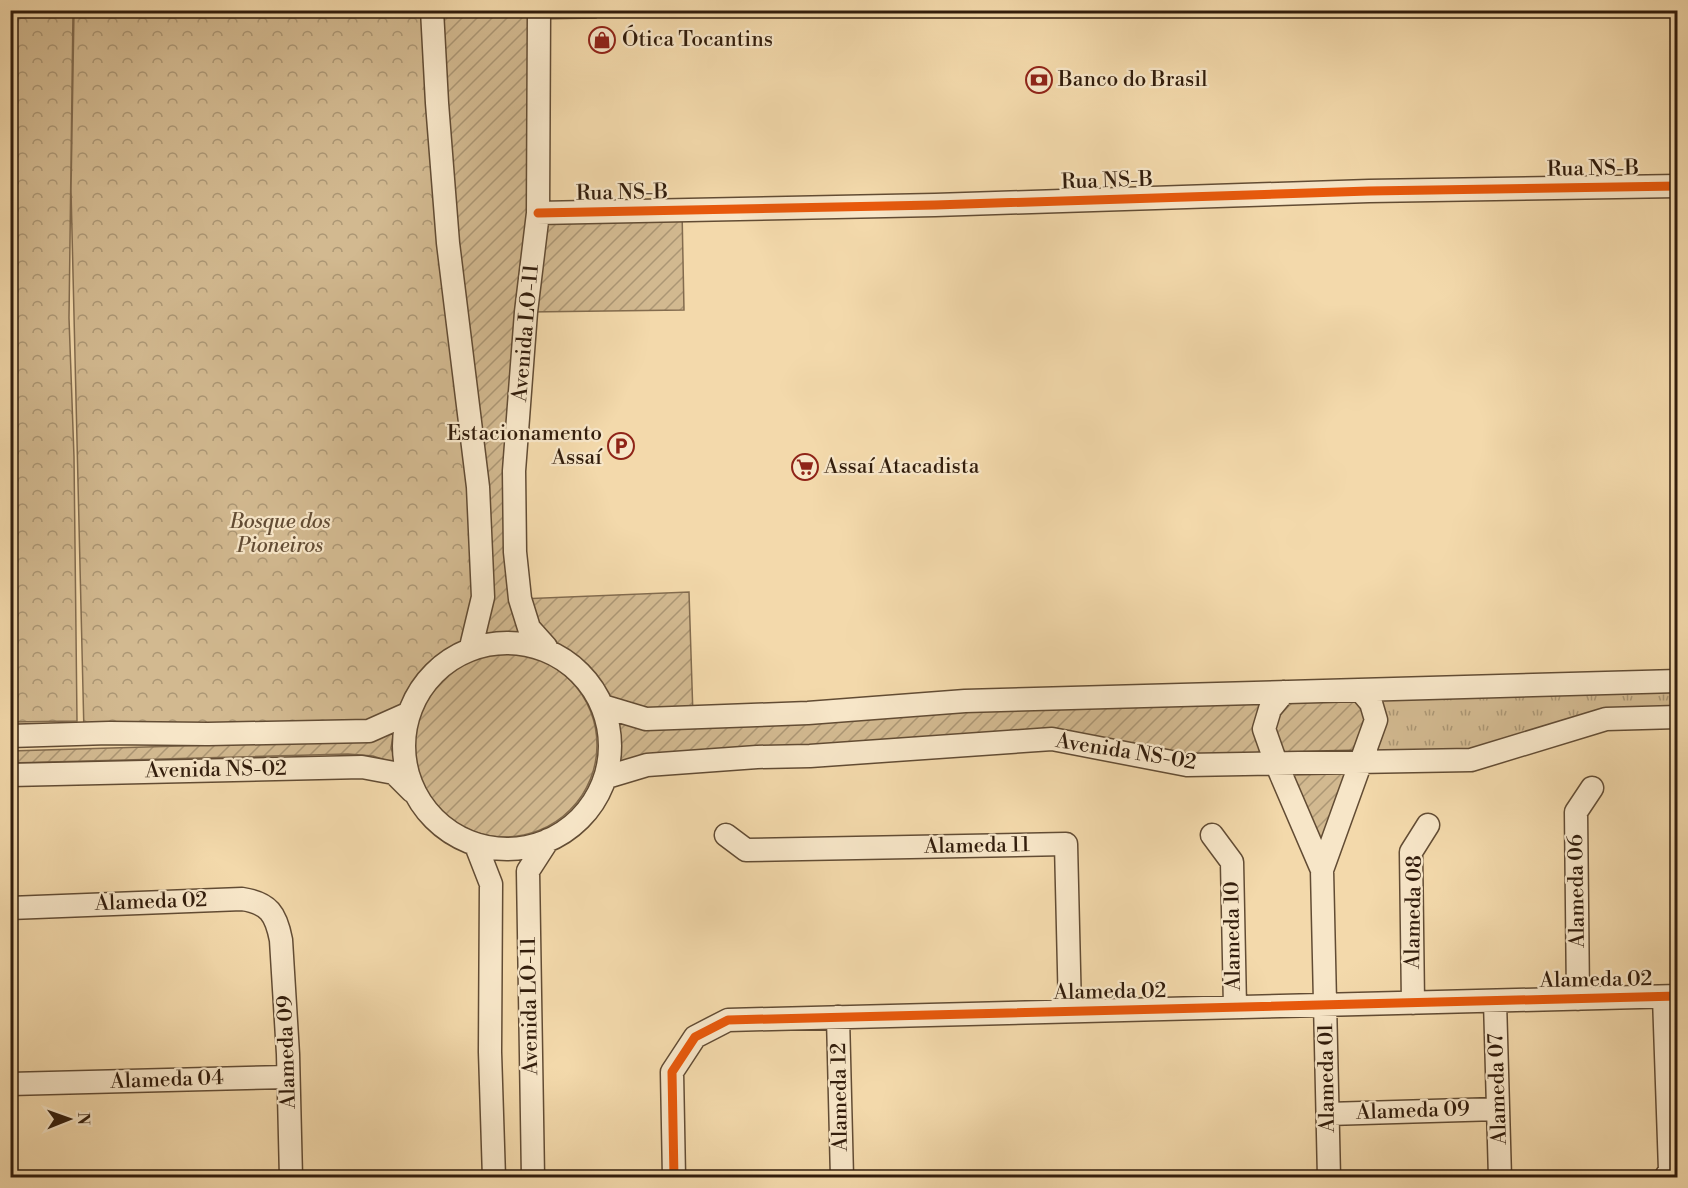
<svg xmlns="http://www.w3.org/2000/svg" width="1688" height="1188" viewBox="0 0 1688 1188" font-family="'Libre Bodoni',serif">
  <style>
    .grass { fill: url(#grass-tufts); stroke: #826b4e; stroke-width: 1.5 }
    .park { fill: url(#park-crowns); stroke: #826b4e; stroke-width: 1.5 }
    .garden { fill: url(#garden-furrows); stroke: #826b4e; stroke-width: 1.5 }
    .lines { fill: none; stroke-linecap: round; stroke-linejoin: round }
    .minor-casing { stroke: #624c34; stroke-width: 25 }
    .minor { stroke: #f7e6c8; stroke-width: 22 }
    .cycleway-casing { stroke: #f7e6c8; stroke-width: 13 }
    .cycleway { stroke: #e8590c; stroke-width: 9 }
    .labels { text-anchor: middle; dominant-baseline: central; stroke-width: 4.5; stroke-linejoin: round; paint-order: stroke }
    .poi-label { font-size: 21px; fill: #321d0c; stroke: #f7e6c8; text-anchor: start }
    .street-label { font-size: 21px; fill: #321d0c; stroke: #f7e6c8 }
    .park-label { font-size: 21px; font-style: italic; fill: #624c34; stroke: #f7e6c8 }
  </style>
  <defs>
    <pattern id="grass-tufts" width="24" height="20" patternUnits="userSpaceOnUse" patternTransform="scale(1.5)"><rect width="24" height="20" fill="#d2b990"/><path d="M3 7l-1-3M5 7V3M7 7l1-3M15 17l-1-3M17 17v-4M19 17l1-3" fill="none" stroke="#ab9674"/></pattern>
    <pattern id="park-crowns" width="20" height="18" patternUnits="userSpaceOnUse" patternTransform="scale(1.5)"><rect width="20" height="18" fill="#d2b990"/><path d="M2 6a3 3 0 1 1 6 0M12 15a3 3 0 1 1 6 0" fill="none" stroke="#ab9674"/></pattern>
    <pattern id="garden-furrows" width="10" height="10" patternUnits="userSpaceOnUse" patternTransform="scale(1.5)"><rect width="10" height="10" fill="#d2b990"/><path d="M-1 1l2-2M0 10L10 0M9 11l2-2" fill="none" stroke="#ab9674"/></pattern>
  </defs>
  <rect width="100%" height="100%" fill="#f3d9ab"/>
  <filter id="stains"><feTurbulence type="fractalNoise" baseFrequency=".00333" numOctaves="4"/><feColorMatrix values="0 0 0 0 .2 0 0 0 0 .09 0 0 0 0 .02 0 0 0 .5 -.17"/></filter>
  <radialGradient id="worn" r=".72"><stop offset=".6" stop-color="#630" stop-opacity="0"/><stop offset="1" stop-color="#630" stop-opacity=".3"/></radialGradient>
  <!-- grass -->
  <path class="grass" d="M1677 681V717L1606 719 1471 760 1361 762 1360 690Z"/>
  <!-- park -->
  <path class="park" d="M10 11H73L69 318 74 457 77 721 11 722Z
    M74 11H432L478 487 471 647 439 668 405 715 369 731 84 733 71 190Z"/>
  <!-- garden -->
  <path class="garden" d="M432 11H596V18L540 19 538 213 682 210 684 310 528 312 520 599 689 592 693 716 1360 690 1371 703 1322 870 1275 763 1052 739 607 777 606 707 578 671 546 647 503 643 471 647 483 597Z
    M413 745a92 92 0 1 1 184 0a92 92 0 1 1-184 0Z
    M395 724 391 748 397 764 373 756 348 754 11 763 10 751 350 741Z"/>
  <g class="lines">
    <defs>
      <path id="minor" d="M432 10 437 103 448 243 478 487 483 597 471 647
        M539 10 538 213 526 312 514 471 515 552 520 599 529 628 546 647
        M538 213 935 205 1369 191 1678 186
        M404 746a103 103 0 1 1 206 0a103 103 0 1 1-206 0Z
        M1284 692 1270 709 1264 729 1276 763 1322 870
        M606 707 646 719 808 713 965 701 1678 681
        M10 736 109 733 208 734 369 731 405 715
        M10 775 362 767 394 773 412 791
        M607 777 647 765 757 757 810 756 1052 739 1187 765 1471 760 1606 719 1678 717
        M726 835 746 850 1066 844 1070 1011
        M1212 835 1232 862 1235 1007
        M477 848 491 884 490 1052 494 1178
        M10 908 242 899C269 903 276 914 281 940L288 1054 291 1178
        M1664 997 1670 1170 1665 1178
        M1578 999 1576 812 1592 788
        M1495 1001 1500 1178
        M1413 1003 1411 852 1428 825
        M838 1017 842 1178
        M10 1084 288 1077
        M1328 1114 1498 1109
        M533 1178 528 871 548 840
        M674 1178 672 1072 695 1037 728 1020 1678 996
        M1329 1178 1322 870 1376 720 1371 703 1360 690"/>
    </defs>
    <!-- minor casing -->
    <use href="#minor" class="minor-casing"/>
    <!-- minor -->
    <use href="#minor" class="minor"/>
    <defs>
      <path id="cycleway" d="M538 213 935 205 1369 191 1678 186
        M674 1178 672 1072 695 1037 728 1020 1678 996"/>
    </defs>
    <!-- cycleway casing -->
    <use href="#cycleway" class="cycleway-casing"/>
    <!-- cycleway -->
    <use href="#cycleway" class="cycleway"/>
  </g>
  <!-- icons -->
  <defs>
    <symbol id="shop-ring" viewBox="-11 -11 22 22"><circle r="9.5" fill="#f7e6c8" stroke="#8f2418" stroke-width="1.5"/><path d="M-5-2.5h2.3a2.7 3.5 0 0 1 5.4 0H5L5.5 6h-11ZM-1.5-2.5h3a1.5 2.3 0 0 0-3 0Z" fill="#8f2418"/></symbol>
    <symbol id="bank-ring" viewBox="-11 -11 22 22"><circle r="9.5" fill="#f7e6c8" stroke="#8f2418" stroke-width="1.5"/><path d="M-6-4H6V4H-6ZM0-2.3a2.3 2.3 0 1 0 0 4.6a2.3 2.3 0 1 0 0-4.6Z" fill="#8f2418"/></symbol>
    <symbol id="parking-ring" viewBox="-11 -11 22 22"><circle r="9.5" fill="#f7e6c8" stroke="#8f2418" stroke-width="1.5"/><path d="M-3.5-5.5H1a3.5 3.5 0 0 1 0 7H-1V5.5H-3.5ZM-1-3.4V-.6H.8a1.4 1.4 0 0 0 0-2.8Z" fill="#8f2418"/></symbol>
    <symbol id="supermarket-ring" viewBox="-11 -11 22 22"><circle r="9.5" fill="#f7e6c8" stroke="#8f2418" stroke-width="1.5"/><path d="M-6-5.5h2.5l.6 2H6L4.5 2H-2.5L-4.4-4H-6ZM-1.5 3.2a1.3 1.3 0 1 0 .1 0ZM3 3.2a1.3 1.3 0 1 0 .1 0Z" fill="#8f2418"/></symbol>
  </defs>
  <g fill-rule="evenodd">
    <use href="#shop-ring" x="587" y="25" width="30" height="30"/>
    <use href="#bank-ring" x="1024" y="65" width="30" height="30"/>
    <use href="#parking-ring" x="606" y="431" width="30" height="30"/>
    <use href="#supermarket-ring" x="790" y="452" width="30" height="30"/>
  </g>
  <g class="labels">
    <!-- poi labels -->
    <g class="poi-label">
      <text x="622" y="40">Ótica Tocantins</text>
      <text x="1058" y="80">Banco do Brasil</text>
      <text x="602" y="434" text-anchor="end">Estacionamento<tspan x="602" dy="24">Assaí</tspan></text>
      <text x="824" y="467">Assaí Atacadista</text>
    </g>
    <!-- street labels -->
    <g class="street-label">
      <text transform="translate(1593 169) rotate(-1)">Rua NS-B</text>
      <text transform="translate(1107 181) rotate(-2)">Rua NS-B</text>
      <text transform="translate(622 193) rotate(-1)">Rua NS-B</text>
      <text transform="translate(526 333) rotate(-85)">Avenida LO-11</text>
      <text transform="translate(1126 752) rotate(9)">Avenida NS-02</text>
      <text transform="translate(216 770) rotate(-1)">Avenida NS-02</text>
      <text transform="translate(977 846) rotate(-1)">Alameda 11</text>
      <text transform="translate(1577 891) rotate(-91)">Alameda 06</text>
      <text transform="translate(151 902) rotate(-2)">Alameda 02</text>
      <text transform="translate(1414 912) rotate(-89)">Alameda 08</text>
      <text transform="translate(1233 936) rotate(-91)">Alameda 10</text>
      <text transform="translate(1596 980) rotate(-1)">Alameda 02</text>
      <text transform="translate(1110 992) rotate(-1)">Alameda 02</text>
      <text transform="translate(530 1006) rotate(-91)">Avenida LO-11</text>
      <text transform="translate(287 1052) rotate(-92)">Alameda 09</text>
      <text transform="translate(1327 1078) rotate(-91)">Alameda 01</text>
      <text transform="translate(167 1080) rotate(-2)">Alameda 04</text>
      <text transform="translate(1498 1089) rotate(-92)">Alameda 07</text>
      <text transform="translate(840 1097) rotate(-91)">Alameda 12</text>
      <text transform="translate(1413 1111) rotate(-2)">Alameda 09</text>
    </g>
    <!-- park labels -->
    <g class="park-label">
      <text x="280" y="522">Bosque dos<tspan x="280" dy="24">Pioneiros</tspan></text>
    </g>
  </g>
  <!-- margin -->
  <rect width="1688" height="1188" fill="none" stroke="#f3d9ab" stroke-width="36"/>
  <rect x="12" y="12" width="1664" height="1164" fill="none" stroke="#321d0c" stroke-width="3"/>
  <rect x="18" y="18" width="1652" height="1152" fill="none" stroke="#321d0c" stroke-width="1.5"/>
  <!-- north arrow -->
  <g transform="translate(69 1119) rotate(89)" stroke="#f7e6c8" stroke-width="4.5" paint-order="stroke">
  <path d="M0-4.5L10 22L0 15L-10 22Z" fill="#321d0c"/>
  <text y="-9" font-size="16" font-weight="bold" text-anchor="middle" fill="#321d0c">N</text>
  </g>
  <rect width="100%" height="100%" filter="url(#stains)"/>
  <rect width="100%" height="100%" fill="url(#worn)"/>
</svg>
